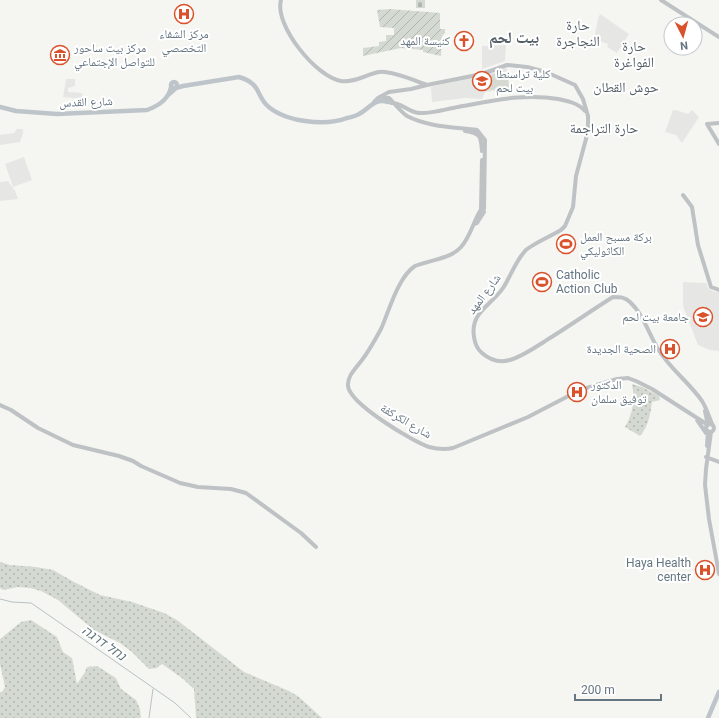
<svg xmlns="http://www.w3.org/2000/svg" width="719" height="718" viewBox="0 0 719 718" font-family="Roboto,'Noto Naskh Arabic','Noto Sans Hebrew',sans-serif">
  <style>
    .built { fill: #e6e7e5 }
    .grass { fill: url(#grass-dots) }
    .cemetery { fill: url(#cemetery-stones) }
    .park { fill: #d4dad1 }
    .garden { fill: url(#garden-furrows) }
    .lines { fill: none; stroke-linecap: round; stroke-linejoin: round }
    .stream { stroke: #b7c2c6; stroke-width: 1 }
    .tertiary { stroke: #bec2c5; stroke-width: 4 }
    .secondary { stroke: #bec5ca; stroke-width: 4.5 }
    .labels { text-anchor: middle; dominant-baseline: central; stroke-width: 4; stroke-linejoin: round; paint-order: stroke }
    .poi-label { font-size: 12px; fill: #657581; stroke: #fff; text-anchor: start }
    .street-label { font-size: 12px; fill: #657581; stroke: #fff }
    .water-label { font-size: 13px; font-style: italic; fill: #61777e; stroke: #fff }
    .quarter-label { font-size: 14px; fill: #535e67; stroke: #fff }
    .district-label { font-size: 16px; font-weight: bold; fill: #535e67; stroke: #fff }
  </style>
  <defs>
    <pattern id="grass-dots" width="8" height="8" patternUnits="userSpaceOnUse"><rect width="8" height="8" fill="#d4dad1"/><path d="M2 2h.1M6 6h.1" fill="none" stroke="#b0b5af" stroke-width="1.8" stroke-linecap="round"/></pattern>
    <pattern id="cemetery-stones" width="16" height="16" patternUnits="userSpaceOnUse"><rect width="16" height="16" fill="#d4dad1"/><path d="M2 7V4a2 2 0 0 1 4 0v3zM10 15v-3a2 2 0 0 1 4 0v3z" fill="#b0b5af"/></pattern>
    <pattern id="garden-furrows" width="10" height="10" patternUnits="userSpaceOnUse"><rect width="10" height="10" fill="#d4dad1"/><path d="M-1 1l2-2M0 10L10 0M9 11l2-2" fill="none" stroke="#b0b5af"/></pattern>
  </defs>
  <rect width="100%" height="100%" fill="#f5f5f1"/>
  <!-- built -->
  <path class="built" d="M600 14 629 34 617 53 607 47 608 44 594 39 598 19Z
    M506 45 505 61 482 69V46Z
    M507 68 510 89 485 92 482 99 465 98 432 102 431 87 482 75 496 70Z
    M66 79H75V86L68 88V92L82 93 83 99 63 97Z
    M673 110H676L688 114 692 110 699 117 682 143 676 135 665 132Z
    M17 129H23V133L20 142 0 145V135L14 133Z
    M24 157 32 180 13 187 5 164Z
    M8 181 15 191 18 199 0 201V182Z
    M683 282 706 283 709 289 715 292H719V351L710 350 698 345 683 306Z"/>
  <!-- grass -->
  <path class="grass" d="M632 384 642 387 659 396 660 400 652 402C650 415 649 425 640 436L625 427C633 414 635 399 632 384Z
    M0 562 10 565 36 567 53 570 74 582 100 595 132 602 164 613 177 620 244 672 289 691 299 697 322 718H197L196 717 194 689 182 678 162 664 157 668 149 669 132 652 120 643 94 630 58 600 41 591 30 588 18 587 3 590 0 588Z
    M31 620 57 637 63 652 72 658 77 684 85 672 87 667 97 666 116 678 121 689 136 700 140 709 141 718H0V692H2L5 687 0 664V639L21 622Z"/>
  <!-- cemetery -->
  <path class="cemetery" d="M416 0H425V8H416Z"/>
  <!-- park -->
  <path class="park" d="M507 72 509 87 484 91 481 76Z"/>
  <!-- garden -->
  <path class="garden" d="M390 9 440 13V29H445V33L442 36 441 56 423 52V50L401 48 363 56V48L379 46V42L386 41V35H394V28L380 27 377 10Z"/>
  <g class="lines">
    <!-- stream -->
    <path class="stream" d="M0 599 12 602 31 603 37 607 175 703 191 718
      M149 718 153 689"/>
    <!-- tertiary -->
    <path class="tertiary" d="M281 0C274 25 316 77 341 81 354 83 367 74 379 72 390 70 416 81 427 85
      M661 0 719 37
      M378 98H389C395 104 400 111 407 116 428 127 454 127 477 130L485 140 484 209
      M374 102 378 98 389 92 411 89 427 85 482 74 507 65 527 67 546 72 575 85 583 99 588 116V126L586 139 576 176 573 207 565 226 561 230C553 235 530 245 525 251 515 262 511 276 503 288 491 306 470 312 474 337 475 344 477 349 482 353 490 360 500 363 510 360 524 356 537 346 550 338 571 325 592 310 613 297 620 297 625 297 630 302 643 314 649 334 658 349 670 369 689 382 702 401 707 409 709 417 713 426
      M391 103C401 102 408 112 419 113 431 114 446 109 458 107 491 101 524 93 558 99 568 101 578 103 585 111
      M719 123 707 124 719 144
      M465 131C480 133 481 136 482 151
      M683 195 692 207 698 245 711 287 719 290
      M481 209 482 160
      M480 211C473 223 470 237 461 247 451 259 429 260 415 266 398 277 389 311 381 329 375 340 369 351 362 360 356 368 347 376 348 386 350 404 412 441 429 447 437 449 444 450 453 448L528 417 580 390 617 379 628 378 636 381 652 389 708 425
      M474 224 477 223 484 212
      M0 405 11 410 38 428 73 445 119 456 133 461 141 466 180 483 198 487 231 489 246 493 301 533 316 547
      M705 411 708 425
      M697 420 706 433
      M706 428a4 4 0 1 1 8 0a4 4 0 1 1-8 0Z
      M711 432 706 469 705 485 709 519 719 574
      M707 446 708 431
      M706 457 719 462"/>
    <!-- secondary -->
    <path class="secondary" d="M171 85a3 3 0 1 1 6 0a3 3 0 1 1-6 0Z
      M168 95 176 88 183 86 239 77C263 84 255 97 270 108 279 115 294 120 305 121 319 123 334 123 347 118 351 117 356 116 359 114 370 108 374 98 388 102
      M0 107 16 111 57 114 147 110C158 106 169 99 171 87
      M708 718 719 692"/>
  </g>
  <!-- icons -->
  <defs>
    <symbol id="hospital-ring" viewBox="-11 -11 22 22"><circle r="9.5" fill="#fff" stroke="#da522c" stroke-width="1.5"/><path d="M-5-5h3v3.5h4V-5h3V5h-3V1.5h-4V5h-3Z" fill="#da522c"/></symbol>
    <symbol id="church-ring" viewBox="-11 -11 22 22"><circle r="9.5" fill="#fff" stroke="#da522c" stroke-width="1.5"/><path d="M-1.2-6h2.4v3.5h3.3v2.4h-3.3V6h-2.4V-.1h-3.3v-2.4h3.3Z" fill="#da522c"/></symbol>
    <symbol id="museum-ring" viewBox="-11 -11 22 22"><circle r="9.5" fill="#fff" stroke="#da522c" stroke-width="1.5"/><path d="M0-6L6-3V-2H-6V-3ZM-5-1h2V3h-2ZM-1-1h2V3h-2ZM3-1h2V3H3ZM-6 4H6V6H-6Z" fill="#da522c"/></symbol>
    <symbol id="university-ring" viewBox="-11 -11 22 22"><circle r="9.5" fill="#fff" stroke="#da522c" stroke-width="1.5"/><path d="M0-5L7-2L0 1L-7-2ZM-4 1L0 2.5L4 1V4Q0 6-4 4Z" fill="#da522c"/></symbol>
    <symbol id="stadium-ring" viewBox="-11 -11 22 22"><circle r="9.5" fill="#fff" stroke="#da522c" stroke-width="1.5"/><path d="M0-5a6.5 5 0 1 0 0 10a6.5 5 0 1 0 0-10ZM-3.5-1.8h7v3.6h-7Z" fill="#da522c"/></symbol>
  </defs>
  <g fill-rule="evenodd">
    <use href="#hospital-ring" x="173" y="3" width="22" height="22"/>
    <use href="#church-ring" x="453" y="30" width="22" height="22"/>
    <use href="#museum-ring" x="49" y="44" width="22" height="22"/>
    <use href="#university-ring" x="471" y="70" width="22" height="22"/>
    <use href="#stadium-ring" x="555" y="233" width="22" height="22"/>
    <use href="#stadium-ring" x="531" y="271" width="22" height="22"/>
    <use href="#university-ring" x="692" y="306" width="22" height="22"/>
    <use href="#hospital-ring" x="659" y="338" width="22" height="22"/>
    <use href="#hospital-ring" x="566" y="381" width="22" height="22"/>
    <use href="#hospital-ring" x="694" y="559" width="22" height="22"/>
  </g>
  <g class="labels">
    <!-- poi labels -->
    <g class="poi-label">
      <text x="184" y="34" text-anchor="middle">مركز الشفاء<tspan x="184" dy="14">التخصصي</tspan></text>
      <text x="450" y="41" text-anchor="end">كنيسة المهد</text>
      <text x="74" y="48">مركز بيت ساحور<tspan x="74" dy="14">للتواصل الإجتماعي</tspan></text>
      <text x="496" y="74">كلية تراسنطا<tspan x="496" dy="14">بيت لحم</tspan></text>
      <text x="580" y="237">بركة مسبح العمل<tspan x="580" dy="14">الكاثوليكي</tspan></text>
      <text x="556" y="275">Catholic<tspan x="556" dy="14">Action Club</tspan></text>
      <text x="689" y="317" text-anchor="end">جامعة بيت لحم</text>
      <text x="656" y="349" text-anchor="end">الصحية الجديدة</text>
      <text x="591" y="385">الدكتور<tspan x="591" dy="14">توفيق سلمان</tspan></text>
      <text x="691" y="563" text-anchor="end">Haya Health<tspan x="691" dy="14">center</tspan></text>
    </g>
    <!-- street labels -->
    <g class="street-label">
      <text transform="translate(86 102) rotate(-2)">شارع القدس</text>
      <text transform="translate(484 294) rotate(-53)">شارع المهد</text>
      <text transform="translate(406 421) rotate(30)">شارع الكركفة</text>
    </g>
    <!-- water labels -->
    <g class="water-label">
      <text transform="translate(104 643) rotate(35)">נחל דרגה</text>
    </g>
    <!-- quarter labels -->
    <g class="quarter-label">
      <text x="578" y="25">حارة<tspan x="578" dy="16">النجاجرة</tspan></text>
      <text x="634" y="46">حارة<tspan x="634" dy="16">الفواغرة</tspan></text>
      <text x="626" y="87">حوش القطان</text>
      <text x="604" y="128">حارة التراجمة</text>
    </g>
    <!-- district labels -->
    <g class="district-label">
      <text x="514" y="37">بيت لحم</text>
    </g>
  </g>
  <!-- north arrow -->
  <g transform="translate(683 36) rotate(174)"><circle r="19" fill="#ffffff" stroke="#c1c8cd"/>
  <path d="M0-3L7 15L0 10L-7 15Z" fill="#da522c"/>
  <text y="-6" font-size="11" font-weight="bold" text-anchor="middle" fill="#657581">N</text>
  </g>
  <!-- scale -->
  <path d="M575 694v6h86v-6" fill="none" stroke="#657581" stroke-width="2"/>
  <text x="581" y="694" font-size="12" fill="#657581" stroke="#ffffff" stroke-width="3" paint-order="stroke">200 m</text>
</svg>
